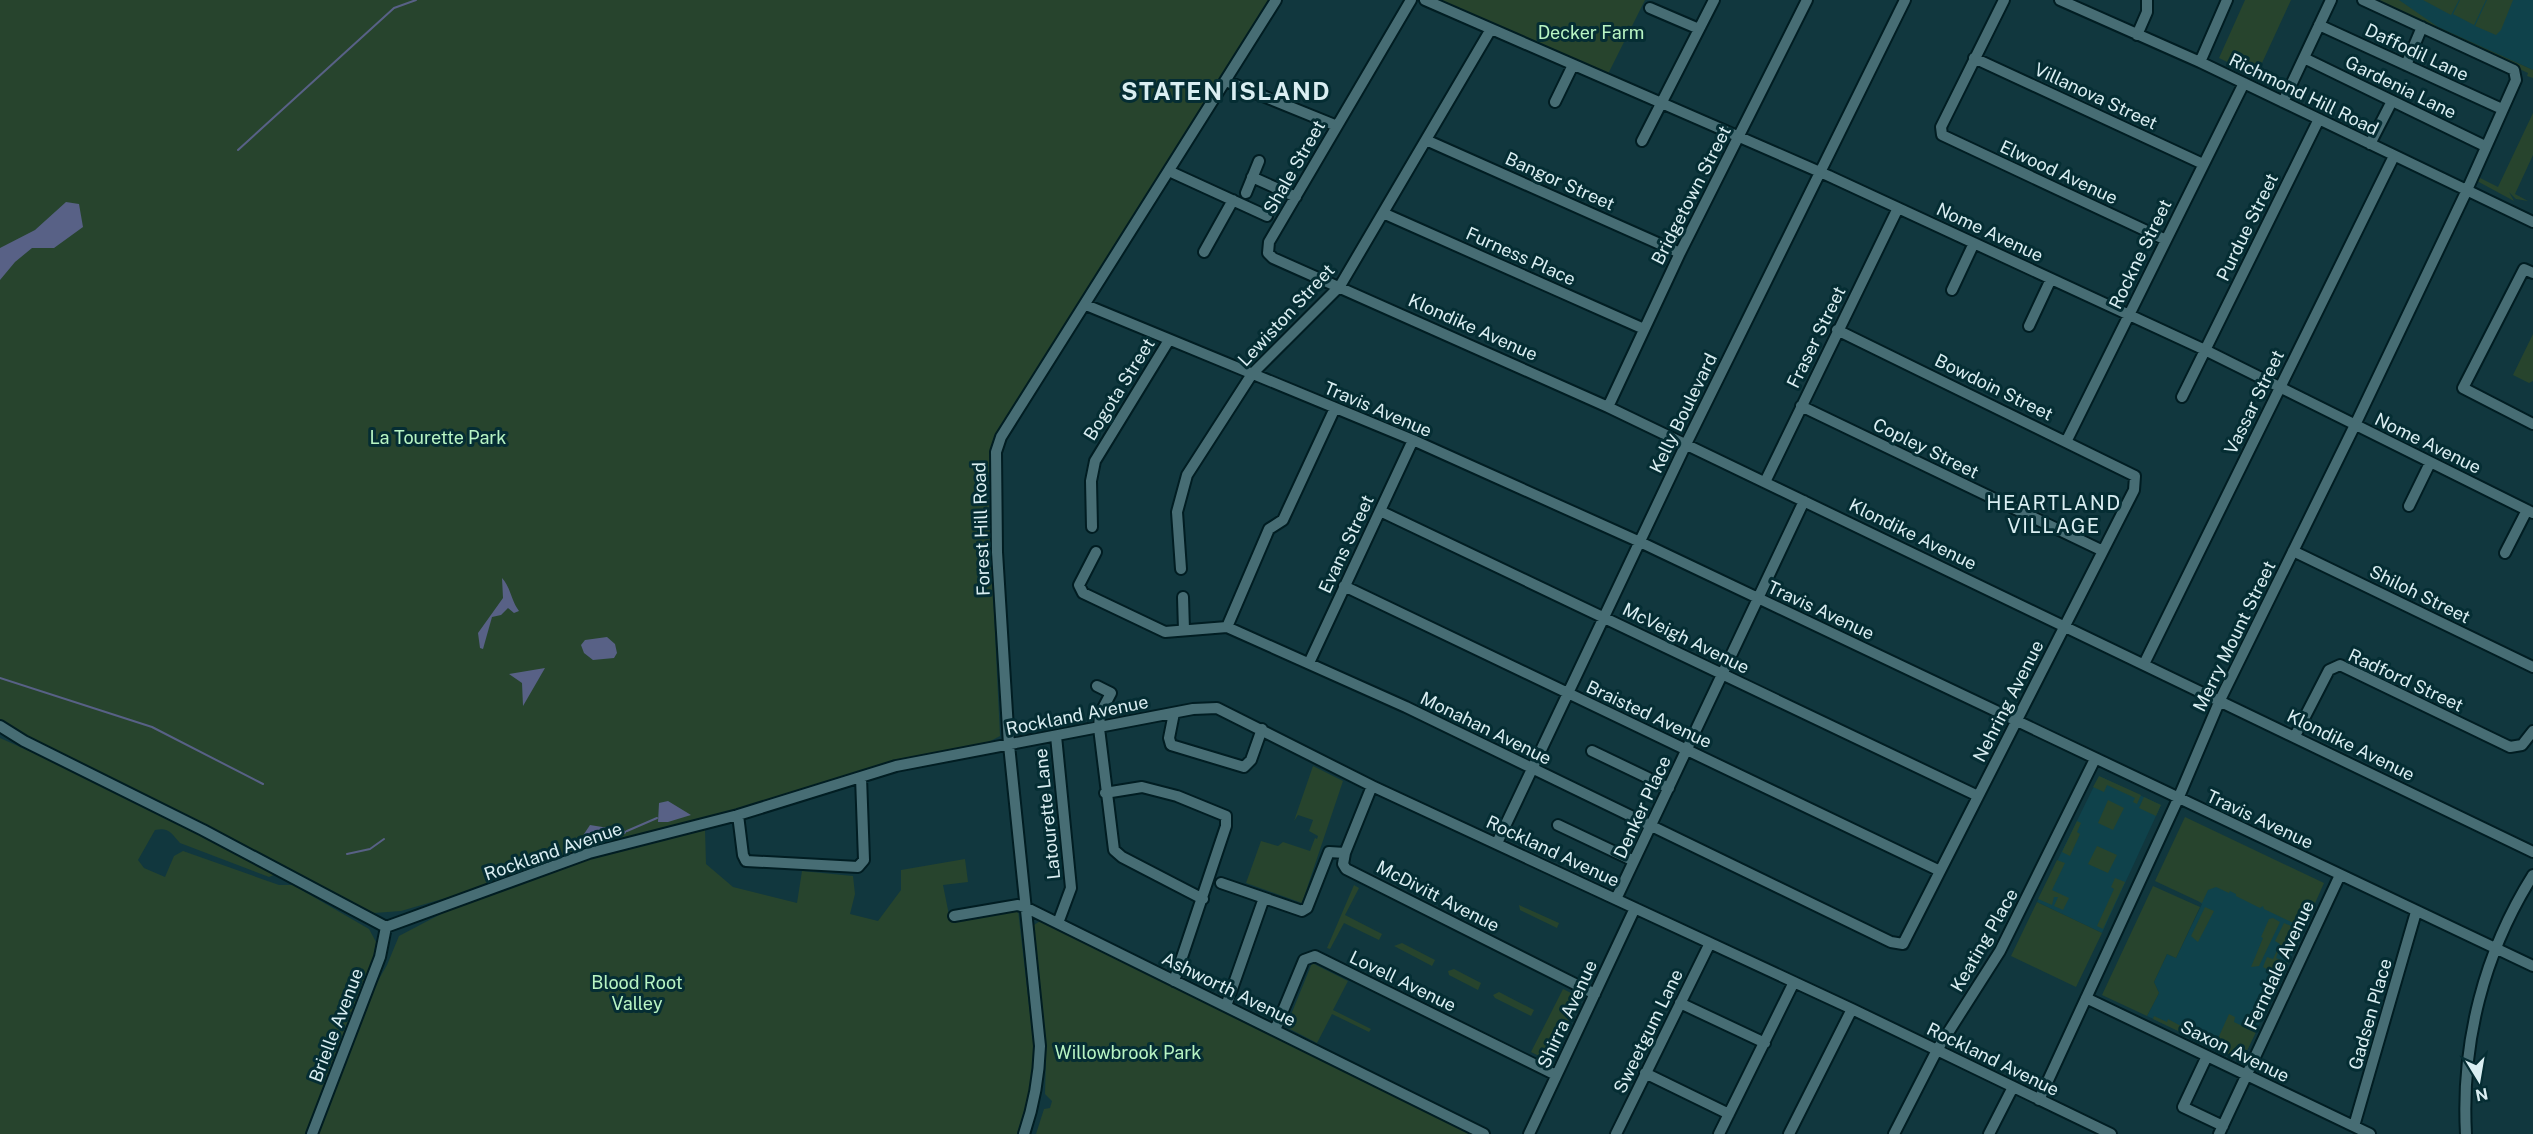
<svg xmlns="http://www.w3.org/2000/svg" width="2533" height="1134" viewBox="0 0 2533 1134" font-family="'Public Sans',sans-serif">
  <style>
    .built { fill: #0f424b }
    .green { fill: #27442d }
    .water { fill: #586186 }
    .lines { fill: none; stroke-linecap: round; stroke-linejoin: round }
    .stream { stroke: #586186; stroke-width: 2 }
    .minor-casing { stroke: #011d22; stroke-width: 14 }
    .minor { stroke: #476d74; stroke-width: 10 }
    .labels { text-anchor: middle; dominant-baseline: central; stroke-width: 6; stroke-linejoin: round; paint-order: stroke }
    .park-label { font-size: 18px; fill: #b8f4c3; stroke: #052d33 }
    .street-label { font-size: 18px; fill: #daeef2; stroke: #052d33 }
    .neighbourhood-label { font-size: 20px; letter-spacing: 1.5px; fill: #daeef2; stroke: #052d33 }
    .district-label { font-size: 24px; font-weight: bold; letter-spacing: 1.5px; fill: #daeef2; stroke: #052d33 }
  </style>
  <rect width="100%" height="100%" fill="#11373e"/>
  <!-- built -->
  <path class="built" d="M2385 0H2533V70L2438 27Z
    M2099 776 2161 805 2102 933 2037 902Z
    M2216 884 2306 925 2242 1061 2147 1016 2159 993 2154 982 2167 954 2176 958 2202 904 2199 902 2206 887Z"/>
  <!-- green -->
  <path class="green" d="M0 0H1270L1000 427 990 456 988 489 1000 736 983 745 893 761 771 800 584 849 487 886 401 911 374 913 341 898 0 723Z
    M1433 0H1645L1608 74Z
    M2245 0H2291L2256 76 2219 58Z
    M2373 0H2399L2438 27 2533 70V78L2527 76 2528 73Z
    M2423 0H2459L2451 15Z
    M2460 0H2486L2474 25 2453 14Z
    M2487 0H2513L2501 30 2496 35 2475 26Z
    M2533 113V155L2515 194 2528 201 2516 199 2509 192 2514 201 2477 181 2478 177 2498 187Z
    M2533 334V381L2529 383 2513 375Z
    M0 738 103 784 274 875 269 877 180 843C171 833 169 827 155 830L138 860 144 868 165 877 174 856 183 851 279 885H293L369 929 376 942 371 968 307 1134H0Z
    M1313 766 1343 781 1302 903 1246 883 1261 841 1278 846 1283 842 1310 851 1315 838 1317 839 1318 836 1309 831 1313 820 1298 815 1294 821Z
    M2099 776 2141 795 2137 804 2133 802 2135 798 2107 785 2104 792 2093 787Z
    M2144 797 2161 805 2156 816 2139 808Z
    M2108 800 2124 808 2113 830 2098 823Z
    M2185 817 2324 883 2304 928 2264 909 2263 906 2260 908 2236 896V894L2230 891 2229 893 2216 887 2208 890 2202 903 2155 881Z
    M2077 821 2081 823 2077 832 2080 834 2070 856 2062 852Z
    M705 829 706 864 733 887 797 903 802 871 853 876 855 894 850 914 878 921 901 890V870L965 859 968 882 943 885 950 920 1018 910 1035 1057 1033 1081 1017 1134H317L372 991 387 965 399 936 456 906 610 851Z
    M2097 846 2117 855 2108 873 2088 864Z
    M2057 860 2065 863 2052 890 2069 898 2063 910 2054 906 2058 897H2054L2052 905 2038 899Z
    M2115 878 2125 882 2103 929 2097 926 2114 889 2111 887Z
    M1354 885 1359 888 1345 915 1382 934 1379 940 1344 923 1330 949 1327 948Z
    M2153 886 2200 907 2176 958 2167 954 2154 982 2159 993 2147 1016 2102 995Z
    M2037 902 2102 933 2076 987 2011 956Z
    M1519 905 1559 923 1557 928 1520 910Z
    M2205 907 2214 911 2198 942 2191 936Z
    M2273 918 2280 922 2259 966 2251 967 2263 938 2261 937 2269 919Z
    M1040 921H1044L1474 1134H1036L1044 1109 1050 1108 1052 1101 1045 1094 1046 1055 1034 935V925Z
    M2284 923 2303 931 2293 952 2280 947 2276 958 2288 963 2281 977 2263 967 2267 957 2273 959 2280 944 2275 941Z
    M1402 943 1435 960 1432 966 1394 946Z
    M1312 963 1348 981 1333 1010 1371 1029 1369 1032 1332 1014 1317 1043 1286 1027Z
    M1454 969 1481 983 1478 990 1449 975 1448 971Z
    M1563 989 1581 998 1556 1047 1558 1049 1551 1062 1531 1052Z
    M1499 992 1534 1010 1531 1016 1495 998 1493 995Z
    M2229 1014 2235 1017 2234 1022 2251 1030 2253 1026 2258 1028 2242 1061 2204 1043 2206 1039 2216 1043Z
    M2154 1016 2167 1022 2168 1019 2203 1038 2201 1042 2153 1019Z"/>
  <!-- water -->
  <path class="water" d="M66 202 79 204 83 227 54 248H32L15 262 0 280V248L35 230Z
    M502 578C511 588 511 600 519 611L514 613 508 608 501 615 492 617 483 649 480 648 478 633 503 598Z
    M607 637 615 644 617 653 614 658 593 660 584 653 581 645 585 640Z
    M545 668 523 706 522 683 509 674Z
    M668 801 691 815 668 822H658L659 803Z
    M590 825 627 831 625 834 586 842 582 837Z"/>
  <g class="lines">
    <!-- stream -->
    <path class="stream" d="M238 150 394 8 416 0
      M0 678 152 727 263 784
      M627 831 657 818
      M347 854 370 849 384 839"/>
    <defs>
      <path id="minor" d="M1411 0 1269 242 1268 253 1273 258 1608 407 2533 852
        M1425 0 1829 176 2205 350 2533 513
        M2004 0 1941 127 1942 135 2166 240
        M2060 0 2200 62 2533 222
        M1650 8 1699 29
        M2319 25 2502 109
        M2137 35 2147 12V0
        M1974 58 2203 164
        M2304 58 2485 146
        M2200 62 2227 0
        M2406 65 2422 27
        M1226 81 1337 126
        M1555 102 1573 65
        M2283 102 2331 0
        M1426 140 1680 253
        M1642 141 1714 0
        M2370 144 2392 101
        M1171 172 1267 216
        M1252 177 1296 197
        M1246 193 1259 161
        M1383 213 1644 329
        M1204 252 1233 200
        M2533 273 2524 269 2463 388 2533 424
        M1952 290 1974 243
        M1086 305 1413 440 1640 542 2533 966
        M2029 326 2051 279
        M2182 397 2319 119
        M1801 406 2103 551
        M1608 407 1680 253 1807 0
        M2067 440 2244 83
        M1765 482 1898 208
        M2409 506 2430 463
        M1380 511 1978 796
        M1092 527 1091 481 1095 461 1169 340
        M2293 551 2533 667
        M1096 552 1079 585 1083 593 1165 632 1227 627 1406 707 1891 942 1903 944 2134 490 2135 476 1837 330
        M2505 553 2527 510
        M1181 569 1177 512 1187 475 1252 374 1340 286 1491 29
        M1344 586 1940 871
        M1183 597 1184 630
        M1227 627 1269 529 1283 520 1335 408
        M1309 663 1413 440
        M2144 664 2394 156
        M1097 686 1111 693 1100 714 1099 728 1114 850 1122 857 1203 899
        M1174 713 1169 738 1171 745 1244 767 1251 760 1262 729
        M0 726 24 741 203 830 386 927 589 853 738 815 896 766 1193 709 1217 708 1372 786 1852 1009 2111 1134
        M1056 736 1071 888 1058 923
        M2295 736 2329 670 2340 665 2510 747 2522 745 2533 731
        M1592 751 1669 788
        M1372 786 1345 853 1343 864 1346 869 1595 994
        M1105 793 1142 787 1177 796 1226 816V826L1174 981
        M738 815 743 855 746 861 858 867 864 860 861 777
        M1558 825 1634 861
        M1497 843 1686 444 1905 0
        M1221 883 1302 911 1307 908 1329 852 1345 853
        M1616 899 1804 501
        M954 916 1018 905 1027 908 1484 1134
        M2086 998 2370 1134
        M1680 1003 1765 1043
        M1226 1006 1264 898
        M1275 1030 1304 960 1315 956 1556 1075
        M2207 1056 2183 1107 2223 1126
        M1645 1073 1729 1114
        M2039 1100 2178 799 2220 700 2355 425 2467 190 2516 80 2514 70 2363 0
        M2354 1126 2416 912
        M312 1134 380 957 386 927
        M1024 1134C1034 1105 1039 1077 1040 1046L1009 745 997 552 996 452 1001 437 1276 0
        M1529 1134 1635 908
        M1616 1134 1710 943
        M1719 1134 1794 982
        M1789 1134 1852 1009
        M1894 1134 1937 1050 2000 951 2095 759
        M1989 1134 2013 1087
        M2219 1134 2340 875
        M2466 1134C2461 1042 2484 953 2533 875"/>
    </defs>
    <!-- minor casing -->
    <use href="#minor" class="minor-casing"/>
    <!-- minor -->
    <use href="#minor" class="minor"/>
  </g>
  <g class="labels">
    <!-- park labels -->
    <g class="park-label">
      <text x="1591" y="32">Decker Farm</text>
      <text x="438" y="437">La Tourette Park</text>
      <text x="637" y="982">Blood Root<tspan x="637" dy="21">Valley</tspan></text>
      <text x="1128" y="1052">Willowbrook Park</text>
    </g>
    <!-- street labels -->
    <g class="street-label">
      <text transform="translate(2417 52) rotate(25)">Daffodil Lane</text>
      <text transform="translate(2401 87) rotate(26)">Gardenia Lane</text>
      <text transform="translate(2304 94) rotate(26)">Richmond Hill Road</text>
      <text transform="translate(2096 96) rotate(25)">Villanova Street</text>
      <text transform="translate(1294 167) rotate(-60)">Shale Street</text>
      <text transform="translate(2059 172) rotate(25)">Elwood Avenue</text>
      <text transform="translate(1560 181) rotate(24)">Bangor Street</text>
      <text transform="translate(1691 195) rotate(-63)">Bridgetown Street</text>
      <text transform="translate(2247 227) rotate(-64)">Purdue Street</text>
      <text transform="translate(1990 232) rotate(25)">Nome Avenue</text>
      <text transform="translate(2140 254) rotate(-64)">Rockne Street</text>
      <text transform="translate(1521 256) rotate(24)">Furness Place</text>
      <text transform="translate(1286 315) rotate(-47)">Lewiston Street</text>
      <text transform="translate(1473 327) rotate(24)">Klondike Avenue</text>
      <text transform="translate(1816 337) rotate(-64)">Fraser Street</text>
      <text transform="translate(1994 387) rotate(26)">Bowdoin Street</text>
      <text transform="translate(1119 389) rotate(-58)">Bogota Street</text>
      <text transform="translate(2254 402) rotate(-64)">Vassar Street</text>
      <text transform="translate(1378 409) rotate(23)">Travis Avenue</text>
      <text transform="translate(1683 413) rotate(-64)">Kelly Boulevard</text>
      <text transform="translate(2428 443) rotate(26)">Nome Avenue</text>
      <text transform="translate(1926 448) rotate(26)">Copley Street</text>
      <text transform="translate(981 529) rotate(-92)">Forest Hill Road</text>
      <text transform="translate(1913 534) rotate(26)">Klondike Avenue</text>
      <text transform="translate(1346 544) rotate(-65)">Evans Street</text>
      <text transform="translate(2420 594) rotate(26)">Shiloh Street</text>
      <text transform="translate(1821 610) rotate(25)">Travis Avenue</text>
      <text transform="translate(2234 636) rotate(-64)">Merry Mount Street</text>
      <text transform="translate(1686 638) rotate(26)">McVeigh Avenue</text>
      <text transform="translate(2406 680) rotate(25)">Radford Street</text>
      <text transform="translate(2008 701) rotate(-63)">Nehring Avenue</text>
      <text transform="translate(1649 714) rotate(25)">Braisted Avenue</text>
      <text transform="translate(1077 715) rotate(-11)">Rockland Avenue</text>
      <text transform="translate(1486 728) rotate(26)">Monahan Avenue</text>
      <text transform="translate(2351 745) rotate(26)">Klondike Avenue</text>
      <text transform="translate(1642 807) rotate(-65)">Denker Place</text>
      <text transform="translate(1047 814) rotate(-96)">Latourette Lane</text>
      <text transform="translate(2260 819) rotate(25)">Travis Avenue</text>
      <text transform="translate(553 851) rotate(-19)">Rockland Avenue</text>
      <text transform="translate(1553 851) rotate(25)">Rockland Avenue</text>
      <text transform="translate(1438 896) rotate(27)">McDivitt Avenue</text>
      <text transform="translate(1984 940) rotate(-60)">Keating Place</text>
      <text transform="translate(2279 965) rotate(-65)">Ferndale Avenue</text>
      <text transform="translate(1403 981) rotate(26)">Lovell Avenue</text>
      <text transform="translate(1229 989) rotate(26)">Ashworth Avenue</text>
      <text transform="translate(1567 1014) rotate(-65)">Shirra Avenue</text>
      <text transform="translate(2370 1014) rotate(-74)">Gadsen Place</text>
      <text transform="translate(336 1025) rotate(-69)">Brielle Avenue</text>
      <text transform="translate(1648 1031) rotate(-64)">Sweetgum Lane</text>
      <text transform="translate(2235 1051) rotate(26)">Saxon Avenue</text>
      <text transform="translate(1993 1059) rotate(26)">Rockland Avenue</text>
    </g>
    <!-- neighbourhood labels -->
    <g class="neighbourhood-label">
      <text x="2054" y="503">HEARTLAND<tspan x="2054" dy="23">VILLAGE</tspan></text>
    </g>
    <!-- district labels -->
    <g class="district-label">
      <text x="1226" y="91">STATEN ISLAND</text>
    </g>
  </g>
  <!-- north arrow -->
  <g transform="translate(2479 1080) rotate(169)" stroke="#052d33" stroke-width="4.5" paint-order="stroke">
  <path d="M0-4.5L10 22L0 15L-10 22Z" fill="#daeef2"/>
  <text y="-9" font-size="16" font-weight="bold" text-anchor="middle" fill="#daeef2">N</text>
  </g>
</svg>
